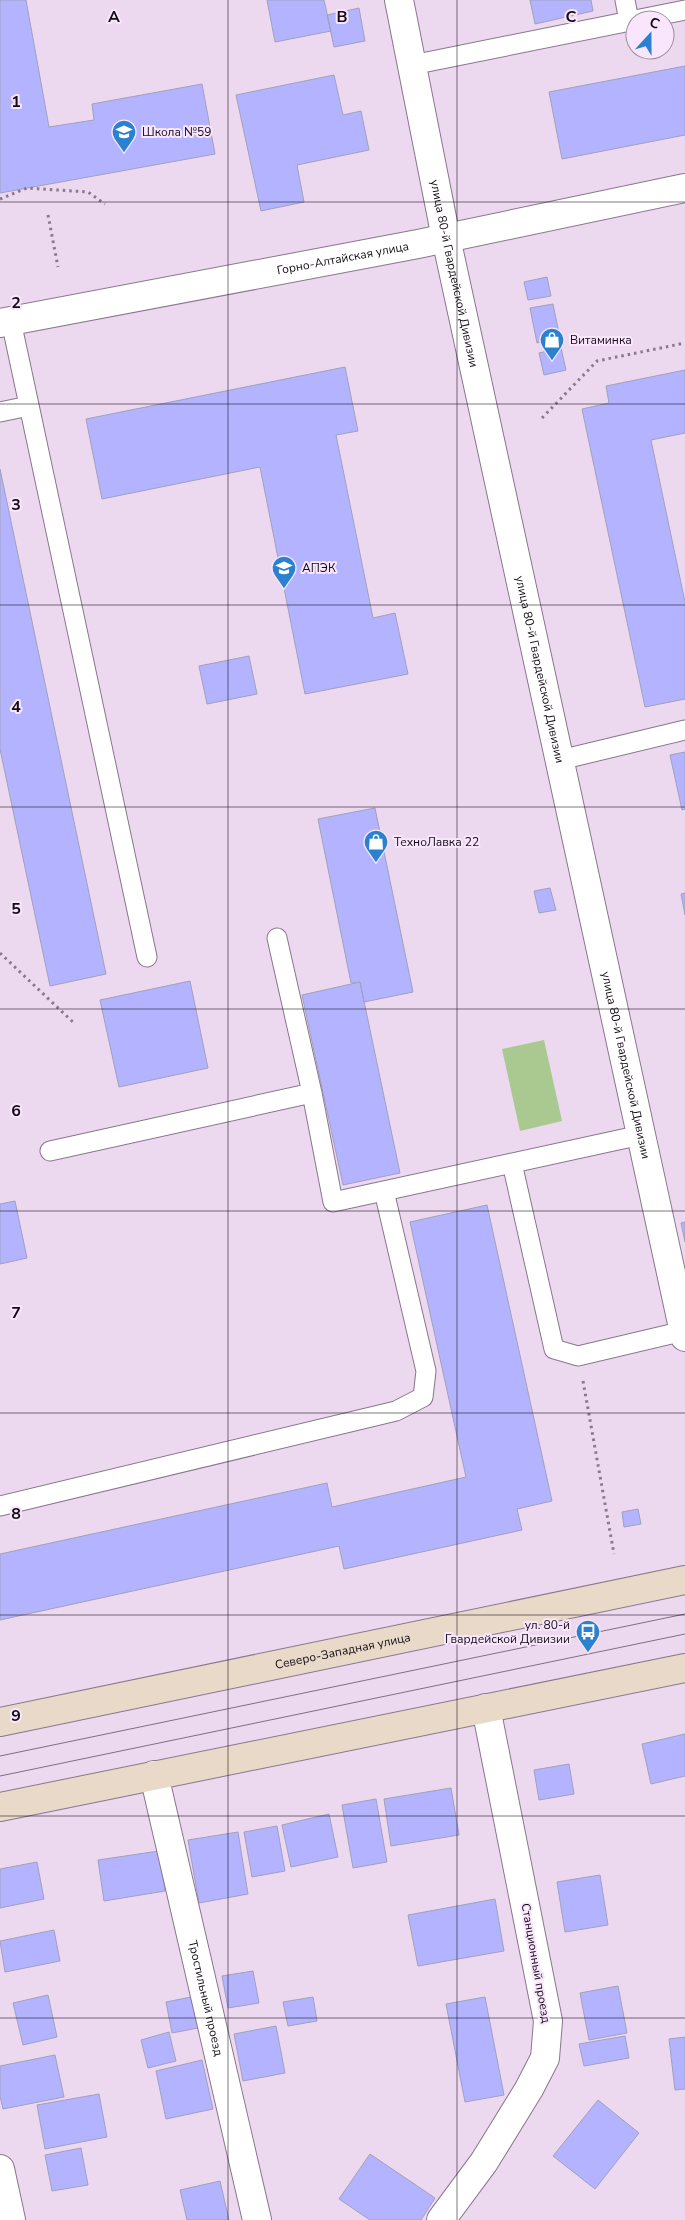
<svg xmlns="http://www.w3.org/2000/svg" width="685" height="2220" viewBox="0 0 685 2220" font-family="'Nunito Sans',sans-serif">
  <style>
    .green { fill: #a9c991 }
    .building { fill: #b4b3ff; stroke: #a1a1bb }
    .lines { fill: none; stroke-linecap: round; stroke-linejoin: round }
    .service-casing { stroke: #89778c; stroke-width: 21 }
    .minor-casing { stroke: #89778c; stroke-width: 30 }
    .secondary-casing { stroke: #89778c; stroke-width: 30 }
    .path { stroke: #887a8a; stroke-width: 3; stroke-dasharray: 2.5 4; stroke-linecap: butt }
    .service { stroke: #fff; stroke-width: 19 }
    .minor { stroke: #fff; stroke-width: 28 }
    .secondary { stroke: #e8d9c9; stroke-width: 28 }
    .tram { stroke: #7e7080; stroke-width: 1 }
    .grid { fill: none; stroke: #130c14; stroke-width: 1; stroke-opacity: 0.55 }
    .labels { text-anchor: middle; dominant-baseline: central; stroke-width: 4; stroke-linejoin: round; paint-order: stroke }
    .poi-label { font-size: 12px; fill: #130c14; stroke: #f9e6fd; text-anchor: start }
    .street-label { font-size: 12px; fill: #130c14; stroke: #f9e6fd }
    .grid-label { font-size: 16px; text-anchor: middle; font-weight: bold; fill: #130c14; stroke: #f9e6fd; stroke-width: 4; stroke-linejoin: round; paint-order: stroke }
  </style>
  <rect width="100%" height="100%" fill="#ecd8ef"/>
  <!-- green -->
  <path class="green" d="M544 1040 562 1121 520 1131 502 1049Z"/>
  <!-- building -->
  <path class="building" d="M0 0H26L49 127 94 120 92 104 202 84 215 154 0 193Z
    M267 0H324L331 31 275 42Z
    M530 0H591L593 11 535 24Z
    M359 8 365 41 334 47 327 15Z
    M685 66V135L562 159 549 92Z
    M334 75 343 115 361 111 369 150 297 165 304 202 261 211 236 95Z
    M547 277 551 296 528 300 524 282Z
    M553 304 560 338 537 343 530 308Z
    M561 348 566 370 544 375 539 353Z
    M345 367 358 431 336 435 373 618 395 613 408 674 305 694 260 467 102 499 86 419Z
    M685 370V433L651 440 685 602V699L645 707 582 409 609 403 606 386Z
    M0 469 106 974 50 986 0 749Z
    M249 656 257 694 207 704 199 666Z
    M685 752V809L682 810 670 755Z
    M375 808 413 992 364 1002 360 982 351 983 318 819Z
    M550 888 556 910 539 913 534 891Z
    M685 893V915L681 894Z
    M190 981 208 1068 119 1087 100 1000Z
    M360 982 400 1173 343 1185 302 995Z
    M15 1201 27 1258 0 1264V1204Z
    M487 1205 552 1501 517 1509 522 1530 344 1569 339 1546 0 1620V1554L327 1483 332 1507 466 1477 410 1222Z
    M685 1222V1242L681 1223Z
    M638 1509 641 1524 624 1527 622 1512Z
    M685 1734V1776L651 1784 642 1744Z
    M569 1764 574 1794 539 1800 534 1770Z
    M451 1788 459 1835 391 1846 384 1799Z
    M376 1799 387 1862 353 1868 342 1805Z
    M329 1814 338 1857 291 1867 282 1825Z
    M277 1826 285 1871 252 1877 244 1832Z
    M238 1832 248 1894 199 1903 188 1840Z
    M159 1851 165 1891 104 1901 98 1860Z
    M37 1862 44 1899 0 1908V1869Z
    M600 1875 608 1925 565 1932 557 1882Z
    M495 1899 504 1951 418 1966 408 1915Z
    M54 1930 60 1961 5 1972 0 1941Z
    M253 1971 259 2003 228 2008 222 1976Z
    M618 1986 627 2033 589 2040 580 1993Z
    M48 1995 57 2037 23 2045 13 2003Z
    M196 1996 203 2027 172 2033 166 2002Z
    M313 1997 317 2021 288 2026 283 2002Z
    M485 1997 504 2095 465 2102 446 2004Z
    M276 2026 285 2073 243 2081 234 2034Z
    M169 2032 176 2061 148 2068 141 2040Z
    M625 2036 629 2058 584 2066 579 2044Z
    M685 2037V2089L675 2090 669 2039Z
    M55 2055 64 2097 3 2109 0 2096V2066Z
    M202 2060 213 2109 166 2119 156 2071Z
    M99 2094 107 2137 45 2149 37 2105Z
    M598 2100 639 2133 595 2189 553 2156Z
    M81 2148 88 2185 52 2191 45 2155Z
    M370 2154 435 2198 421 2220H370L339 2199Z
    M220 2181 229 2220H187L180 2190Z"/>
  <g class="lines">
    <defs>
      <path id="service" d="M625 0 629 21
        M412 65 685 10
        M11 321 147 957
        M0 412 29 406
        M560 760 685 730
        M277 938 312 1093 333 1202 641 1135
        M50 1151 312 1093
        M512 1163 554 1349 578 1356 684 1331
        M0 1506 396 1411 423 1397 426 1371 384 1191"/>
      <g id="minor">
        <path id="s1" d="M399 0 446 238 685 1337"/>
        <path id="s2" d="M0 323 418 244 685 188"/>
        <path id="s3" d="M154 1775 257 2220"/>
        <path d="M0 2169 11 2220"/>
        <path d="M441 2220 484 2162 529 2089 545 2058 548 2021 486 1708"/>
      </g>
      <g id="secondary">
        <path id="s4" d="M0 1722 685 1580"/>
        <path d="M0 1807 685 1668"/>
      </g>
    </defs>
    <!-- service casing -->
    <use href="#service" class="service-casing"/>
    <!-- minor casing -->
    <use href="#minor" class="minor-casing"/>
    <!-- secondary casing -->
    <use href="#secondary" class="secondary-casing"/>
    <!-- path -->
    <path class="path" d="M0 199 27 188 88 192 105 204
      M48 215 58 267
      M542 418 597 361 685 343
      M0 953 74 1023
      M583 1381 614 1554"/>
    <!-- service -->
    <use href="#service" class="service"/>
    <!-- minor -->
    <use href="#minor" class="minor"/>
    <!-- secondary -->
    <use href="#secondary" class="secondary"/>
    <!-- tram -->
    <path class="tram" d="M0 1756 685 1614
      M0 1776 685 1634"/>
  </g>
  <!-- grid -->
  <path class="grid" d="M228 0V2220M457 0V2220M0 202H685M0 404H685M0 605H685M0 807H685M0 1009H685M0 1211H685M0 1413H685M0 1615H685M0 1816H685M0 2018H685"/>
  <!-- icons -->
  <defs>
    <symbol id="school-pin" viewBox="-11 -11 22 30"><path d="M0 17L-7.5 6A9.5 9.5 0 1 1 7.5 6Z" fill="#2981cf" stroke="#f9e6fd"/><path d="M0-5L7-2L0 1L-7-2ZM-4 1L0 2.5L4 1V4Q0 6-4 4Z" fill="#fff"/></symbol>
    <symbol id="shop-pin" viewBox="-11 -11 22 30"><path d="M0 17L-7.5 6A9.5 9.5 0 1 1 7.5 6Z" fill="#2981cf" stroke="#f9e6fd"/><path d="M-5-2.5h2.3a2.7 3.5 0 0 1 5.4 0H5L5.5 6h-11ZM-1.5-2.5h3a1.5 2.3 0 0 0-3 0Z" fill="#fff"/></symbol>
    <symbol id="university-pin" viewBox="-11 -11 22 30"><path d="M0 17L-7.5 6A9.5 9.5 0 1 1 7.5 6Z" fill="#2981cf" stroke="#f9e6fd"/><path d="M0-5L7-2L0 1L-7-2ZM-4 1L0 2.5L4 1V4Q0 6-4 4Z" fill="#fff"/></symbol>
    <symbol id="bus-pin" viewBox="-11 -11 22 30"><path d="M0 17L-7.5 6A9.5 9.5 0 1 1 7.5 6Z" fill="#2981cf" stroke="#f9e6fd"/><path d="M-5-6H5V4H4V6H2V4H-2V6H-4V4H-5ZM-3.5-4V0h7V-4ZM-3.5 1.2v1.5H-2V1.2ZM2 1.2v1.5H3.5V1.2Z" fill="#fff"/></symbol>
  </defs>
  <g fill-rule="evenodd">
    <use href="#school-pin" x="110" y="118" width="28" height="38"/>
    <use href="#shop-pin" x="538" y="326" width="28" height="38"/>
    <use href="#university-pin" x="270" y="554" width="28" height="38"/>
    <use href="#shop-pin" x="362" y="828" width="28" height="38"/>
    <use href="#bus-pin" x="574" y="1618" width="28" height="38"/>
  </g>
  <g class="labels">
    <!-- poi labels -->
    <g class="poi-label">
      <text x="142" y="132">Школа №59</text>
      <text x="570" y="340">Витаминка</text>
      <text x="302" y="568">АПЭК</text>
      <text x="394" y="842">ТехноЛавка 22</text>
      <text x="570" y="1625" text-anchor="end">ул. 80-й<tspan x="570" dy="14">Гвардейской Дивизии</tspan></text>
    </g>
    <!-- street labels -->
    <g class="street-label">
      <text stroke="none"><textPath href="#s2" startOffset="349">Горно-Алтайская улица</textPath></text>
      <text stroke="none"><textPath href="#s1" startOffset="279">улица 80-й Гвардейской Дивизии</textPath></text>
      <text stroke="none"><textPath href="#s1" startOffset="684">улица 80-й Гвардейской Дивизии</textPath></text>
      <text stroke="none"><textPath href="#s1" startOffset="1089">улица 80-й Гвардейской Дивизии</textPath></text>
      <text stroke="none"><textPath href="#s4" startOffset="350">Северо-Западная улица</textPath></text>
      <text transform="translate(536 1963) rotate(80)">Станционный проезд</text>
      <text stroke="none"><textPath href="#s3" startOffset="229">Тростильный проезд</textPath></text>
    </g>
  </g>
  <g class="grid-label">
    <text x="114" y="22">A</text>
    <text x="342" y="22">B</text>
    <text x="571" y="22">C</text>
    <text x="16" y="107">1</text>
    <text x="16" y="308">2</text>
    <text x="16" y="510">3</text>
    <text x="16" y="712">4</text>
    <text x="16" y="914">5</text>
    <text x="16" y="1116">6</text>
    <text x="16" y="1318">7</text>
    <text x="16" y="1519">8</text>
    <text x="16" y="1721">9</text>
  </g>
  <!-- north arrow -->
  <g transform="translate(650 35) rotate(21)"><circle r="24" fill="#f9e6fd" stroke="#9d8fa0"/>
  <path d="M0-4L9 19L0 12L-9 19Z" fill="#2981cf"/>
  <text y="-8" font-size="14" font-weight="bold" text-anchor="middle" fill="#130c14">С</text>
  </g>
</svg>
